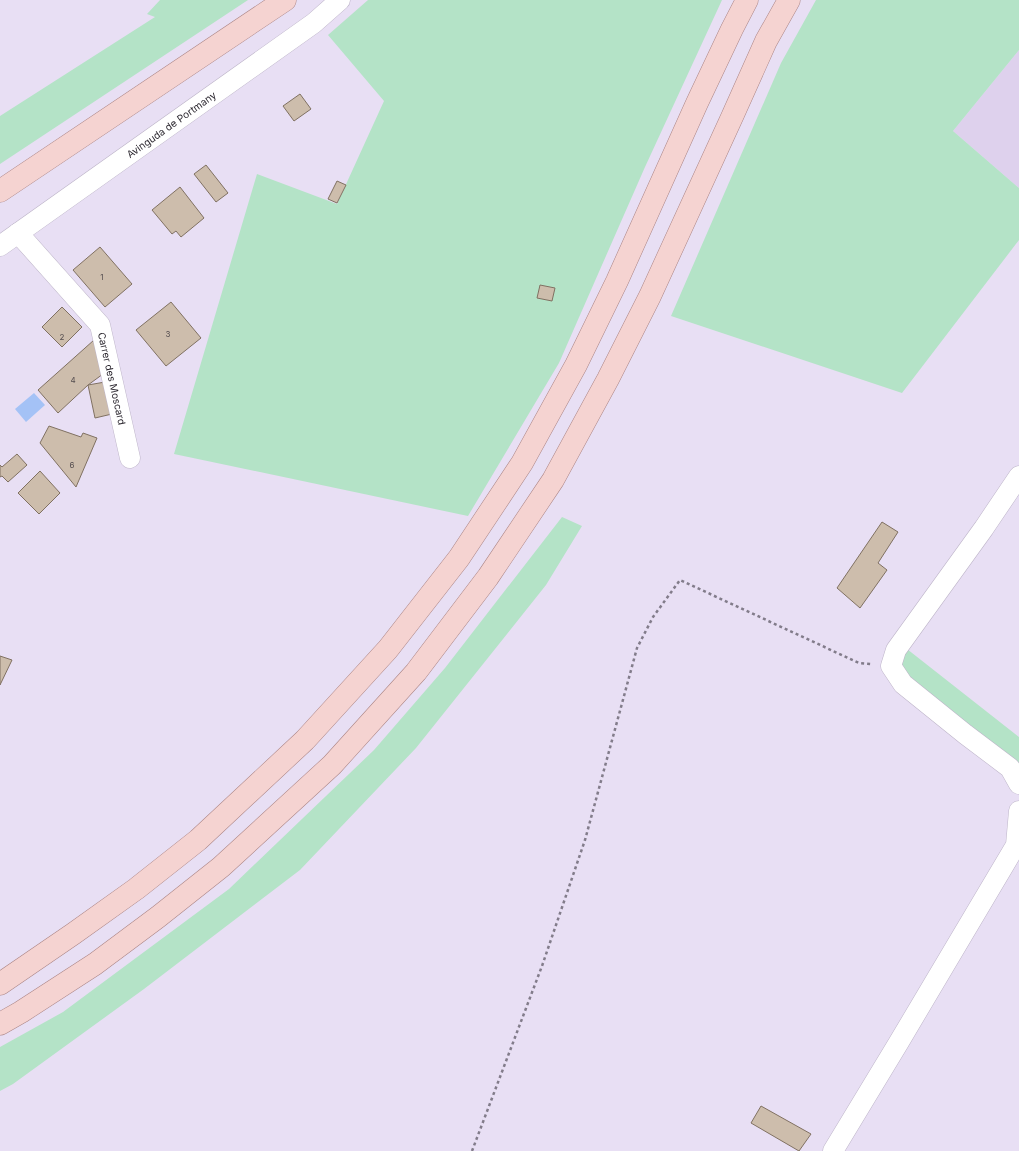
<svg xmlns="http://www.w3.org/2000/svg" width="1019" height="1151" viewBox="0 0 1019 1151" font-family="Inter,sans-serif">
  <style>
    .built { fill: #ded1ed }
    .green { fill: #b4e3c7 }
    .water { fill: #a4c2f6 }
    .building { fill: #cdbdac; stroke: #807162 }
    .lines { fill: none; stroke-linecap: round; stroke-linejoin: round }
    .minor-casing { stroke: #beb5c9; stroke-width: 21 }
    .major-casing { stroke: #ab8585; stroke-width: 23 }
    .path { stroke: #827c8a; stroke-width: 2.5; stroke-dasharray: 3 3; stroke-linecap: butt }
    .minor { stroke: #fff; stroke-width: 20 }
    .major { stroke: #f5d3d1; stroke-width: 22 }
    .labels { text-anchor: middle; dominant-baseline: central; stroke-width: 3.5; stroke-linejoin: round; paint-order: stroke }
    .number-label { font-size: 8px; fill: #554e50 }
    .street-label { font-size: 10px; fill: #2d2931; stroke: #f5edfe }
  </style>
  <rect width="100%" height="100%" fill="#e8dff4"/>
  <!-- built -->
  <path class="built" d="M1019 50V188L953 131Z"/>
  <!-- green -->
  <path class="green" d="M160 0H248L0 164V116L155 17 147 14Z
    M368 0H722L645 167 559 363 468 516 174 454 257 174 337 204 384 101 328 35Z
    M816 0H1019V50L953 131 1019 188V240L902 393 671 316 781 63Z
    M562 517 582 526 546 585 416 748 300 870 144 989 13 1084 0 1091V1047L63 1012 229 889 374 750 445 668Z
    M907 649 1019 737V773L906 683 897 664Z"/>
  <!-- water -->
  <path class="water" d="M34 393 45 405 26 422 15 409Z"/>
  <!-- building -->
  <path class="building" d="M300 94 311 109 294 121 283 106Z
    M206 165 228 193 216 202 194 174Z
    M337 181 346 185 337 203 328 199Z
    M180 187 204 218 181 237 176 231 172 234 152 210Z
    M100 247 132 284 105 307 73 270Z
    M540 285 555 288 552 301 537 298Z
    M171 302 201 338 166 366 136 330Z
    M62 307 82 327 62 347 42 327Z
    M94 340 103 374 88 385 58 413 38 390Z
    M105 382 112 414 95 418 88 385Z
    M49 426 81 437 83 433 97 438 76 487 40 443Z
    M17 454 27 465 8 482 2 476 0 477V465L2 467Z
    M40 471 60 493 39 514 18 493Z
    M882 522 898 532 878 563 887 570 860 608 837 588Z
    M0 656 12 660 0 685Z
    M761 1106 811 1134 799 1151 751 1123Z"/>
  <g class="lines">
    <defs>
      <g id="minor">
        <path id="s1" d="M18 233 100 325 130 458"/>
        <path id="s2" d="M0 246 314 23 340 0"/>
        <path d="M1019 476 984 528 896 650 891 666 903 684 965 734 1010 768 1019 784"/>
        <path d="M833 1151 899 1042 1016 845 1019 811"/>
      </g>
      <path id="major" d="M0 191 285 0
        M0 984 73 934 136 889 198 840 305 740 388 649 459 558 522 463 576 365 617 281 697 103 732 29 747 0
        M0 1024 21 1012 95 964 158 917 221 867 332 765 416 672 488 577 553 480 608 379 650 296 732 117 766 41 789 0"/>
    </defs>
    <!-- minor casing -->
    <use href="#minor" class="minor-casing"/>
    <!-- major casing -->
    <use href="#major" class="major-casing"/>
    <!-- path -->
    <path class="path" d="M472 1151 542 966 585 840 637 648 653 617 680 580 859 663 871 664"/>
    <!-- minor -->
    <use href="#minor" class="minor"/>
    <!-- major -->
    <use href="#major" class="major"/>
  </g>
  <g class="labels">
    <!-- number labels -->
    <g class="number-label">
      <text x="102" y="277">1</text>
      <text x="168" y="334">3</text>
      <text x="62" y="337">2</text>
      <text x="73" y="380">4</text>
      <text x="72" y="465">6</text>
    </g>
    <!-- street labels -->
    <g class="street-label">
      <text stroke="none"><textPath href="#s2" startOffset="210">Avinguda de Portmany</textPath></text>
      <text stroke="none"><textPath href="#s1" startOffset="178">Carrer des Moscard</textPath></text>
    </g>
  </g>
</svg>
